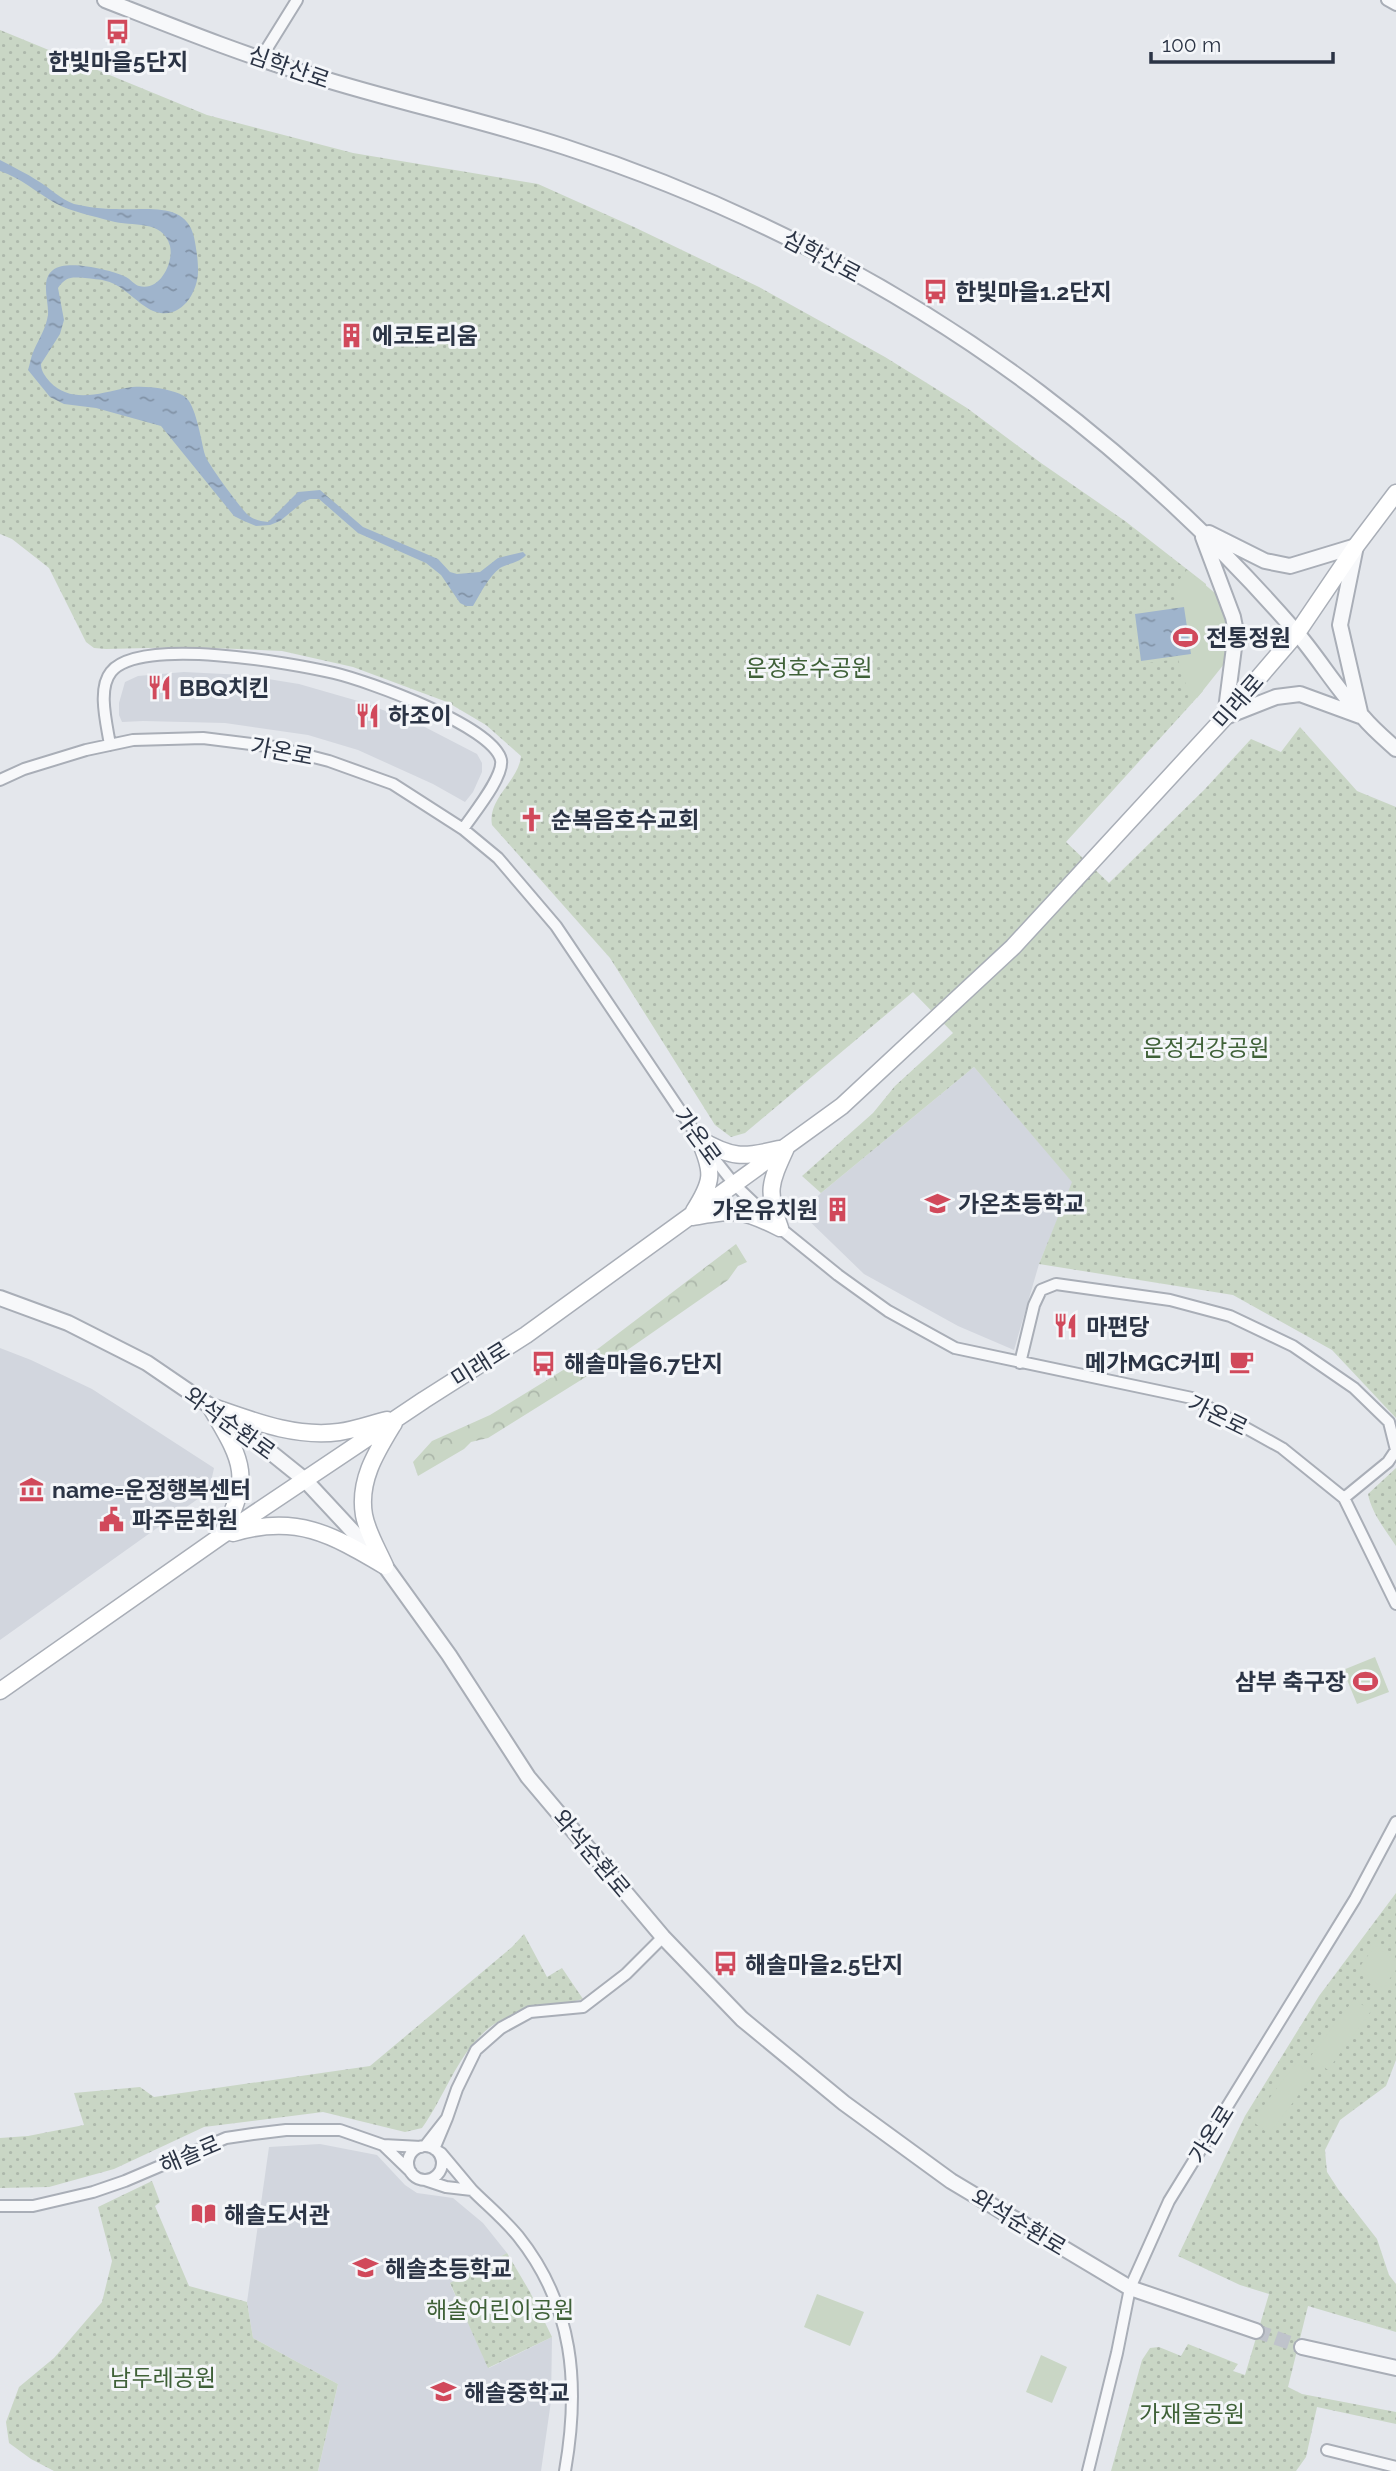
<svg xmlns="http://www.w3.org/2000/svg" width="1396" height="2471" viewBox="0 0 1396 2471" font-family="Raleway,'Noto Sans KR',sans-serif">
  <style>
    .built { fill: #d2d6de }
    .green { fill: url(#green-dots) }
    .forest { fill: url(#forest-crowns) }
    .pitch { fill: #c9d6c5 }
    .water { fill: url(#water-ripples) }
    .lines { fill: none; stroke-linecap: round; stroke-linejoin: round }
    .tertiary-tunnel { stroke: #bfc3cb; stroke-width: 14; stroke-dasharray: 14 7; stroke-linecap: butt }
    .minor-casing { stroke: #a9aeb7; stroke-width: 14 }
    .tertiary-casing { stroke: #a9aeb7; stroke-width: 18 }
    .secondary-casing { stroke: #a9aeb7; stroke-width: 19 }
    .minor { stroke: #f7f8fa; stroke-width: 10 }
    .tertiary { stroke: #f7f8fa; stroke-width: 14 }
    .secondary { stroke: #fff; stroke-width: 16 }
    .labels { text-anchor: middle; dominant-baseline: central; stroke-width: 6; stroke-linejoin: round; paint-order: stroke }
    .poi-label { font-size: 23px; font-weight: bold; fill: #2b3445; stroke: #f4f6f9; text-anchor: start }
    .street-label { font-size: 23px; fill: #2b3445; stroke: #f4f6f9 }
    .park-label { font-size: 23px; fill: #3f6138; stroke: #f4f6f9 }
  </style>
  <defs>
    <pattern id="green-dots" width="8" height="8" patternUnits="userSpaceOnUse" patternTransform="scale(1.75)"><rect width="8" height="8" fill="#c9d6c5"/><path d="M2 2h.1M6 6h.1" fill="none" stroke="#adb8ab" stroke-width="1.8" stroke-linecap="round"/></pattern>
    <pattern id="forest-crowns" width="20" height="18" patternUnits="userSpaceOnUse" patternTransform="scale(1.75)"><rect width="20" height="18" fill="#c9d6c5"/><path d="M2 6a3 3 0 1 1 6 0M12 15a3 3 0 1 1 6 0" fill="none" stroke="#adb8ab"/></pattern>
    <pattern id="water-ripples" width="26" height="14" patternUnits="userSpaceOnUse" patternTransform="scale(1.75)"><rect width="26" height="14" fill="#9fb4cc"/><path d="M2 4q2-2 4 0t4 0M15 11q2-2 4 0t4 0" fill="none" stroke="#8293a7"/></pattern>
  </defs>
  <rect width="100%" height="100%" fill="#e4e7ec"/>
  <!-- built -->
  <path class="built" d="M184 672 244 675 299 684 365 703 419 724 477 754 482 763V772L473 792 465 802 433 784 358 750 308 735 225 723 143 721 122 722 119 715V703L125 682 138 676Z
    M974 1067 1073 1182 1039 1264 1014 1350 958 1326 864 1274 801 1213 821 1193Z
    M0 1348 31 1360 92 1389 214 1468 209 1491 0 1640Z
    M320 2144 377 2155 405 2185 417 2193 453 2198 483 2223 507 2253 450 2284 489 2368 552 2337 551 2401 541 2471H318L338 2384 253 2338 247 2302 269 2147Z"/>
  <!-- green -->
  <path class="green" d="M0 30 207 115 353 153 538 184 634 227 759 287 885 357 967 408 1041 463 1125 521 1206 584 1203 691 1066 842 1109 883 1205 789 1251 739 1281 752 1300 727 1357 791 1396 807V1418L1332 1350 1233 1295 1039 1264 1072 1182 974 1067 821 1193 802 1176 873 1113 895 1086 953 1033 913 992 745 1133 731 1137 715 1125 610 958 492 825C487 798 519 781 521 756L486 725 447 702 353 667 282 651 190 647 106 649 94 648 86 642 49 568 12 539 0 534Z
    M1396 1468V1546C1385 1529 1372 1514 1368 1494Z
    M1396 1893V2060L1386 2086 1340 2120 1325 2150 1327 2172 1338 2189 1377 2239 1389 2275 1396 2284V2332L1308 2306 1288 2387 1302 2394 1396 2412V2424L1317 2407 1306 2457 1296 2471H1111L1142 2360 1150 2348 1159 2347 1181 2356 1188 2344 1238 2364 1233 2371 1245 2375 1269 2294 1240 2285 1178 2256 1245 2116 1319 1996Z
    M524 1934 547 1977 562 1968 583 1999C559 2005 532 2008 510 2016 463 2034 449 2091 422 2128L405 2132 323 2112 204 2127 114 2169 49 2187 0 2188V2138L28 2136 84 2125 74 2093 140 2087 154 2097 370 2066 512 1947Z
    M152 2181 160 2202 155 2206 189 2286 247 2302 253 2338 338 2384 318 2471H54L31 2459 9 2443 6 2422 19 2387 54 2358 102 2302 112 2261 98 2207Z
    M507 2253 530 2292 552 2337 488 2368 450 2283Z"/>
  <!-- forest -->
  <path class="forest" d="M736 1244 747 1262 738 1266 728 1280 613 1360 488 1438 471 1442 464 1449 418 1476 413 1462 432 1441 490 1415 599 1348Z"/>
  <!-- pitch -->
  <path class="pitch" d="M1187 570 1226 602 1231 612 1228 659 1197 698 1186 685 1178 659 1140 664 1133 612 1175 605 1179 580Z
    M1375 1657 1389 1692 1357 1704 1343 1670Z
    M1375 1946 1396 1961V1970L1383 1988 1358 1969Z
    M1354 1999 1371 2011 1328 2070 1310 2057Z
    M1296 2063 1313 2076 1269 2134 1252 2121Z
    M817 2294 864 2312 850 2346 804 2327Z
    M1041 2355 1067 2367 1052 2403 1026 2392Z"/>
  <!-- water -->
  <path class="water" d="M0 160C13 167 26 173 38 181 50 188 60 199 74 204 87 207 103 209 116 209 143 211 186 200 194 237 196 247 198 259 198 269 199 291 182 320 156 312 138 306 126 286 106 281 100 279 92 279 85 278 72 277 66 276 58 288L64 320 60 334 41 364C41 371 45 376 50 382 71 404 101 393 126 388 141 385 170 388 184 396 196 403 201 441 205 455 207 463 242 510 248 515 254 520 261 521 268 522L298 492 320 490 363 527 438 559 450 572 457 574 480 572 498 558 523 552 526 555C519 563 509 563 500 568 489 576 480 594 473 606H466L460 603 441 575 426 563 358 533 319 499H310L303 502 280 521 270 525 256 526 244 521 234 516 161 426 96 408 64 404 50 397 28 370C30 364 31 356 34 350 39 339 46 328 48 315 49 301 40 280 53 270 67 259 111 270 126 277 130 279 135 285 139 286 160 292 174 262 170 246 163 219 132 227 111 221 93 216 72 212 55 203 36 192 21 178 0 171Z
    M1184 607 1191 654 1141 661 1135 614Z"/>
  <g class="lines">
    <!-- tertiary-tunnel -->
    <path class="tertiary-tunnel" d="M1256 2331 1302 2347"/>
    <defs>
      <path id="minor" d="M1387 0 1396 5
        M261 58 297 0
        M110 745C107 725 97 689 111 672 139 636 292 663 334 673 368 681 493 726 501 760 504 777 473 814 463 829
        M0 780 24 769 86 750 133 740 203 738 275 747 329 761 393 784 463 829 498 858 556 926 704 1146 735 1185 780 1228 838 1275 888 1311 955 1348 1192 1398 1282 1448 1344 1498 1396 1604
        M1020 1363 1034 1305 1041 1290 1056 1284 1170 1300 1230 1316 1293 1346 1354 1388 1389 1422 1396 1450 1388 1462 1344 1498
        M447 2118 457 2089 476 2050 501 2028 530 2012 583 2007 626 1974 663 1937
        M383 2145 411 2172
        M425 2146 447 2118 434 2149 441 2153 472 2190 446 2187 425 2180
        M408 2163a17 17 0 1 1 34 0a17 17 0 1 1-34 0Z
        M472 2190C487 2205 504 2219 518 2236 574 2306 580 2385 565 2471
        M0 2206H33L93 2192 125 2181 226 2138 253 2134 286 2130H340L383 2145 421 2147
        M1327 2450 1396 2467
        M1088 2471 1117 2353 1130 2288 1169 2201 1355 1899 1396 1822"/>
      <path id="tertiary" d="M105 0C174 27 243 55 314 76 397 102 482 120 565 147 734 202 897 285 1039 392 1133 463 1220 544 1297 633 1320 660 1338 691 1363 717 1373 729 1385 739 1396 749
        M1209 533 1265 561 1290 566 1356 546 1340 625 1360 712
        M1203 537 1233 617 1236 632 1225 717 1276 697 1300 694 1360 716
        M0 1298 68 1323 147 1363 229 1419 305 1480 385 1566 449 1655 528 1777 663 1937 742 2019 844 2103 951 2181 1130 2288 1256 2331
        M1302 2347 1396 2368"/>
      <path id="secondary" d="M699 1139C731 1158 743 1158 779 1149
        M694 1211C713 1181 714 1173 699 1139
        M692 1217C736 1210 740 1208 780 1228
        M780 1228C766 1191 770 1183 786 1148
        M210 1406C251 1420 294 1438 339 1432 355 1430 371 1424 387 1420
        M210 1406C242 1461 253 1474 222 1534
        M233 1533C296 1514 331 1534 385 1566
        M385 1566C378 1550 367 1532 364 1515 358 1480 377 1451 394 1423
        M0 1691 221 1536 424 1400 526 1335 842 1106 1013 947 1225 717 1297 633 1356 546 1396 493"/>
    </defs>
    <!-- minor casing -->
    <use href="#minor" class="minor-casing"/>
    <!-- tertiary casing -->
    <use href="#tertiary" class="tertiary-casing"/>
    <!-- secondary casing -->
    <use href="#secondary" class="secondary-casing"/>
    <!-- minor -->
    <use href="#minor" class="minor"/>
    <!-- tertiary -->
    <use href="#tertiary" class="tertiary"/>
    <!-- secondary -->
    <use href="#secondary" class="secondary"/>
  </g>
  <!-- icons -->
  <defs>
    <symbol id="bus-bare" viewBox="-9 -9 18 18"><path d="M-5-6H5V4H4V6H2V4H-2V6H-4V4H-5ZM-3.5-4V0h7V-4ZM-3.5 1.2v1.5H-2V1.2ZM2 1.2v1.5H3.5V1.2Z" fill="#d1495b" stroke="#f4f6f9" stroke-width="2.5" paint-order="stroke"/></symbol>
    <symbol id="building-bare" viewBox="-9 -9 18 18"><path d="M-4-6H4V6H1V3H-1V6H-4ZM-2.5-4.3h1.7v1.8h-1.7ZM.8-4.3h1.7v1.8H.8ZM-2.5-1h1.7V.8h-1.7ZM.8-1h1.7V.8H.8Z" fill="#d1495b" stroke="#f4f6f9" stroke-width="2.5" paint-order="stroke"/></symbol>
    <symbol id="stadium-bare" viewBox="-9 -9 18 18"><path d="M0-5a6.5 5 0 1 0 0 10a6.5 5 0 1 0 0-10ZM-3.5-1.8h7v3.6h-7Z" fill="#d1495b" stroke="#f4f6f9" stroke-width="2.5" paint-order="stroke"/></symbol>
    <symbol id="restaurant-bare" viewBox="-9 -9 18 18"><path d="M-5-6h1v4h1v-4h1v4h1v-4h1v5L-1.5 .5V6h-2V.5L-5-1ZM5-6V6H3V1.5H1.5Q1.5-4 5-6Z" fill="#d1495b" stroke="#f4f6f9" stroke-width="2.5" paint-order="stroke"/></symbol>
    <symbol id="church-bare" viewBox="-9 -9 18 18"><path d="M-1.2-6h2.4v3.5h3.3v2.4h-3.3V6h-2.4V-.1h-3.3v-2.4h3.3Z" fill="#d1495b" stroke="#f4f6f9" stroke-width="2.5" paint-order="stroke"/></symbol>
    <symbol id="school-bare" viewBox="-9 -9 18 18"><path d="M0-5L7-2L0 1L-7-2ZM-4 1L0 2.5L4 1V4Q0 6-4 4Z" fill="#d1495b" stroke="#f4f6f9" stroke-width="2.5" paint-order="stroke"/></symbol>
    <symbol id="cafe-bare" viewBox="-9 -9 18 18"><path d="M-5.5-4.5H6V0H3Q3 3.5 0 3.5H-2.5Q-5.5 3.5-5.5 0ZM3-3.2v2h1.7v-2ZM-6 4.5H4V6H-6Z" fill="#d1495b" stroke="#f4f6f9" stroke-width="2.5" paint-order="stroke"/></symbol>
    <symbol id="museum-bare" viewBox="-9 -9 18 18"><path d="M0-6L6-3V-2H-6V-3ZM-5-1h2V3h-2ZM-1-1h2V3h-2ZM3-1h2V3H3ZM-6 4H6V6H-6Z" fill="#d1495b" stroke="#f4f6f9" stroke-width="2.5" paint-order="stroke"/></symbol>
    <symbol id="civic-bare" viewBox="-9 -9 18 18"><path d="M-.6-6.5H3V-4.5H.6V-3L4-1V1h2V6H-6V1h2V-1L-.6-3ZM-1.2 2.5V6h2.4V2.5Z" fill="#d1495b" stroke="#f4f6f9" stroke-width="2.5" paint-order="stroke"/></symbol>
    <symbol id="library-bare" viewBox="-9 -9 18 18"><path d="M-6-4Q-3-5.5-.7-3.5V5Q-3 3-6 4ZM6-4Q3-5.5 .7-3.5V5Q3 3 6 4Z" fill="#d1495b" stroke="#f4f6f9" stroke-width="2.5" paint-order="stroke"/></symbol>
  </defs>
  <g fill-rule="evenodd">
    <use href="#bus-bare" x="100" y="14" width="35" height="35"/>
    <use href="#bus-bare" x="918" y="274" width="35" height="35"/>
    <use href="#building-bare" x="334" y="318" width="35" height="35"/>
    <use href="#stadium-bare" x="1168" y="620" width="35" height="35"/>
    <use href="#restaurant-bare" x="142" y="670" width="35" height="35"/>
    <use href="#restaurant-bare" x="350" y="698" width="35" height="35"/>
    <use href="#church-bare" x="514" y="802" width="35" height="35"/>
    <use href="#school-bare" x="920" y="1186" width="35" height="35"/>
    <use href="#building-bare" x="820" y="1192" width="35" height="35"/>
    <use href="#restaurant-bare" x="1048" y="1308" width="35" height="35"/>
    <use href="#cafe-bare" x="1224" y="1344" width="35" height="35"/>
    <use href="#bus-bare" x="526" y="1346" width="35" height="35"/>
    <use href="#museum-bare" x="14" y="1472" width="35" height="35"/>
    <use href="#civic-bare" x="94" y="1502" width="35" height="35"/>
    <use href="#stadium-bare" x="1348" y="1664" width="35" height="35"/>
    <use href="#bus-bare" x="708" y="1946" width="35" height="35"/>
    <use href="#library-bare" x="186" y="2196" width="35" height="35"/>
    <use href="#school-bare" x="348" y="2250" width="35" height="35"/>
    <use href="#school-bare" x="426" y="2374" width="35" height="35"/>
  </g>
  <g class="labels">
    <!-- poi labels -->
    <g class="poi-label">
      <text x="118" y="61" text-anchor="middle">한빛마을5단지</text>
      <text x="955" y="291">한빛마을1.2단지</text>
      <text x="372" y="335">에코토리움</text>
      <text x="1206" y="637">전통정원</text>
      <text x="179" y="687">BBQ치킨</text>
      <text x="388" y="715">하조이</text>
      <text x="551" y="819">순복음호수교회</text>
      <text x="958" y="1203">가온초등학교</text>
      <text x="818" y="1209" text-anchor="end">가온유치원</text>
      <text x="1086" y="1326">마편당</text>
      <text x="1222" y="1362" text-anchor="end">메가MGC커피</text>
      <text x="564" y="1363">해솔마을6.7단지</text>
      <text x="52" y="1489">name=운정행복센터</text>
      <text x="132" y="1519">파주문화원</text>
      <text x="1346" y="1681" text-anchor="end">삼부 축구장</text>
      <text x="745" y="1964">해솔마을2.5단지</text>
      <text x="224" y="2214">해솔도서관</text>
      <text x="385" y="2268">해솔초등학교</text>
      <text x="464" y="2392">해솔중학교</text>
    </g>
    <!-- street labels -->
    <g class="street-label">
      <text transform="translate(289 67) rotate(19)">심학산로</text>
      <text transform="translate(822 256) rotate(28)">심학산로</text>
      <text transform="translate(1238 701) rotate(-49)">미래로</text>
      <text transform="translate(282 751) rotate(11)">가온로</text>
      <text transform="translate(698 1136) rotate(54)">가온로</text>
      <text transform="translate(480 1364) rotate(-32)">미래로</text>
      <text transform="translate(1218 1415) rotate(26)">가온로</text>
      <text transform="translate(230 1423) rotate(36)">와석순환로</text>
      <text transform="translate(592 1853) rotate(50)">와석순환로</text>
      <text transform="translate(1211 2134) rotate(-58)">가온로</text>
      <text transform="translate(190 2154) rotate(-23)">해솔로</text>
      <text transform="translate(1019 2222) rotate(31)">와석순환로</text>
    </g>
    <!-- park labels -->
    <g class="park-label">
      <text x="809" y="667">운정호수공원</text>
      <text x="1206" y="1047">운정건강공원</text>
      <text x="500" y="2309">해솔어린이공원</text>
      <text x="163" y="2377">남두레공원</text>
      <text x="1192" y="2413">가재울공원</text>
    </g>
  </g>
  <!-- scale -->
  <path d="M1151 52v10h182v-10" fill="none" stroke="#2b3445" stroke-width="3.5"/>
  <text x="1162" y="52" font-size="21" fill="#2b3445" stroke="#f4f6f9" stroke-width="5" paint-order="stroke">100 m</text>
</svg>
